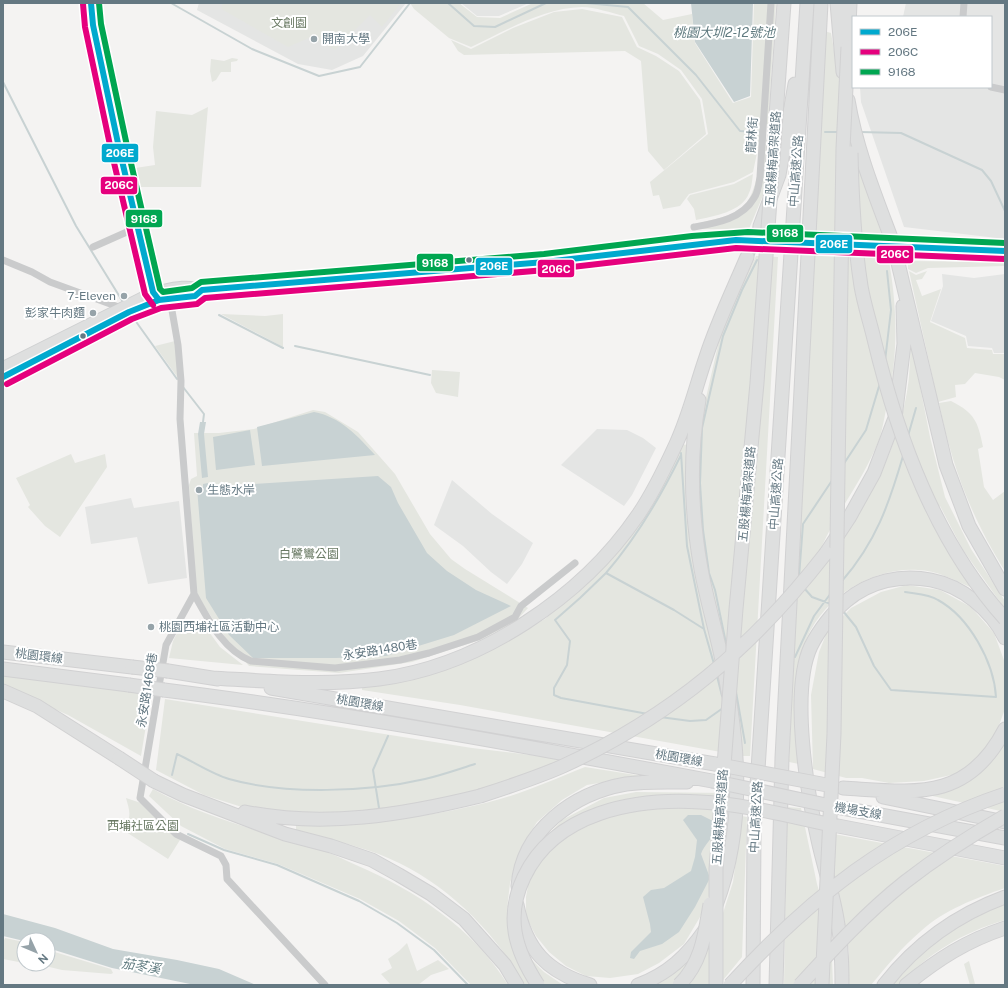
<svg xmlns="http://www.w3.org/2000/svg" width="1008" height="988" viewBox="0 0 1008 988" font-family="'Public Sans','Noto Sans TC',sans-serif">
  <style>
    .built { fill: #e4e5e4 }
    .green { fill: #e4e6e0 }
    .water { fill: #c8d2d3 }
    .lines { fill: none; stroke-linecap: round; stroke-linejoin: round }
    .stream { stroke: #c8d2d3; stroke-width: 2 }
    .motorway-tunnel { stroke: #c9ced0; stroke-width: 13; stroke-dasharray: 13 6; stroke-linecap: butt }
    .secondary-casing { stroke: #d0d1d2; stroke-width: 12 }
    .motorway-casing { stroke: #d1d1d2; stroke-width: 15 }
    .minor { stroke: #cacbcc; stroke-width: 7 }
    .tertiary { stroke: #cacbcc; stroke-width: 9 }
    .secondary { stroke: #dedfdf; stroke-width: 10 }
    .motorway { stroke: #dedfdf; stroke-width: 13 }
    .secondary-bridge-casing { stroke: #d0d1d2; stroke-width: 12; stroke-linecap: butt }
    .motorway-bridge-casing { stroke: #d1d1d2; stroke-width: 15; stroke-linecap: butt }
    .secondary-bridge { stroke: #dedfdf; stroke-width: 10 }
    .motorway-bridge { stroke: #dedfdf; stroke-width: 13 }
    .bus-1-casing { stroke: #fff; stroke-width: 9 }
    .bus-2-casing { stroke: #fff; stroke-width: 9 }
    .bus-3-casing { stroke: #fff; stroke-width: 9 }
    .bus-1 { stroke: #00a9ce; stroke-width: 6 }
    .bus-2 { stroke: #e5007d; stroke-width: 6 }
    .bus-3 { stroke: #00a651; stroke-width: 6 }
    .poi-dot { fill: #96a3a9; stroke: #fff; stroke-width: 1.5 }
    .bus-dot { fill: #647882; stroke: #fff; stroke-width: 1.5 }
    .labels { text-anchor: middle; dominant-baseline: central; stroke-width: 4; stroke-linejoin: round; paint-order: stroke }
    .park-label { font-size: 12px; fill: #697963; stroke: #fff }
    .poi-label { font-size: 12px; fill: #647882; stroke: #fff; text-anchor: start }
    .street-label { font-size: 12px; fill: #647882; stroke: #fff }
    .water-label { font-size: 13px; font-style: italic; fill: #5f7a7f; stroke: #fff }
    .line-badge { stroke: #fff; stroke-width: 1.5 }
    .badge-label { font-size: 11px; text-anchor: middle; font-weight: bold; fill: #fff }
  </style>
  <rect width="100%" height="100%" fill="#f4f3f2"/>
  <!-- built -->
  <path class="built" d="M199 3H406L363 56 332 70 298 64 197 10Z
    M461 3H529L499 16H477Z
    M906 3H1005V239L904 227 861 102 860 87H991V17H903Z
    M942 274 974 278 1005 274V353H994L992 348 968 346 966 336 931 321 943 286Z
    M597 429 627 430 643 438 656 448 632 495 624 506 561 465Z
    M452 480 492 514 533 543 522 564 507 584 491 572 463 546 434 525Z
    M131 498 134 508 179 501 187 578 148 584 137 537 91 544 85 507Z"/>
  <!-- green -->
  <path class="green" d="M223 3H401L382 27 370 15 335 50 311 37 288 47 223 10 221 8Z
    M410 3H459L477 17 500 18 533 3H643L663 20 692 14 695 43 733 103 751 97 754 3H776L768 124 760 127V139L753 172 734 182 689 194 680 206 663 209 659 195 653 196 650 182 708 134 702 99 681 70 658 54 639 46 624 16C611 13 595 7 582 7 543 8 505 31 471 47L449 38 414 9Z
    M582 9 622 17 637 47 656 56 679 71 700 100 706 134 664 170 648 151 641 61 625 51 464 55 458 51 451 40 471 49 513 28 554 12Z
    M824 31 831 33C834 49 836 65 840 80 870 188 914 290 887 404 885 415 883 426 880 437 866 476 839 508 822 546L831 556C865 508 897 452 907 392 910 375 910 358 911 341L930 437 945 497 971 549 1005 601V609L963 550 940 506 928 516 970 587C954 580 936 570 918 570 870 567 819 600 804 646 793 679 798 729 799 764L789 762Z
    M232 58 238 59 237 61 231 62V72H221L216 80 212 82 210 71 211 59 224 61Z
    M208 107 201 187H132L129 169 155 165 153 147 156 111 192 115Z
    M763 139 777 142 769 181 749 229H697V224C709 220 724 218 736 212 758 201 759 161 763 139Z
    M753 174C752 180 752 187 749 193 742 212 714 216 696 220L694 209 687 199 690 195 734 184Z
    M756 256 778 257 750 756H742L705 574 698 510 699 428 719 341 735 299Z
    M908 261 1005 262V266L928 268 916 273 908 269Z
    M909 271 916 275 927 271 922 279 916 280 922 296 941 289 930 322 965 338 967 348 992 350 993 354H1005V380L999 377 975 373 965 384 955 385 956 397 938 402Z
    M221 314 265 316 283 314V347Z
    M175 341 178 378 155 346Z
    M432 370 460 372 458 397 436 393 431 383Z
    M951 401C975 413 978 422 983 447L978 449 984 487 993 500 1005 491V571C970 515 952 466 939 403Z
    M313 410 325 412 358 432 395 474 430 534 451 559 465 569 528 608 515 622 480 640 412 662 339 673 249 666 229 643 196 594 189 485 191 479 197 476 194 433H219L254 429Z
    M680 444 689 445 726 698 732 754 460 705 362 690V686L484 652 545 619 600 568Z
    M71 454 75 463 105 454 107 467 60 537 45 526 28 507 30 505 16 478Z
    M907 585 940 590 971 607 994 633 1005 663V709L995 736 977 759 956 774 924 781 889 783 862 778H846L813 769 811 695 819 652 827 632 851 608 881 592Z
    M204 625 220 647 243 665 169 658 173 641 180 627Z
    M3 675 151 695 141 756 68 715 3 686Z
    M165 699 472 748 564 759 503 783 437 802 358 813 306 816 245 808 204 795 156 770Z
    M1005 741V812L928 795 936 794 984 767Z
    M585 767 642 776 587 785 562 800 537 822 522 846 510 883 507 909 523 948 530 958 544 972 563 985H525C490 924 435 872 367 850 344 842 319 837 296 831V825C365 824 433 818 500 799 529 791 557 778 585 767Z
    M153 789C205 818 258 830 315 848 329 852 343 859 356 865 416 891 473 928 508 985H471L435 948 399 921 360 899 278 864 225 849 181 826 149 796Z
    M636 792 728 793 723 863 700 917 684 944 659 963 638 974 610 978 586 976 566 966 549 952 536 936 526 917V897L529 880 539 845 562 820 604 798Z
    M126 798 141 803 180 840 168 859 123 830C132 817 130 812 126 798Z
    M787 807 801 808 817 884 831 932 833 985H784Z
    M742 816 747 817 742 957 719 985H655L682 967 710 936 723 913 733 882Z
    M823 832 1005 866V888C976 898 944 910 921 931 902 947 887 966 871 985H849V952L844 918Z
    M1005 904V920C961 933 930 953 898 985H893C924 949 959 919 1005 904Z
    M5 938 24 942V963L3 959V942Z
    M407 943 417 971 438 960 449 969 431 975 418 985H391L381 974 392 968 388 959 399 951Z
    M48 950 111 969 113 973 111 974 62 970 37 964H48Z
    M969 961 975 984V985H970L964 964Z"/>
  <!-- water -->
  <path class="water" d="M691 3H753L750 96 734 102 695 42Z
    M314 412C339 416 359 437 375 455L262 466 257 427Z
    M200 422H206L204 434 208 477 202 478 198 434Z
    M250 430 255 465 216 470 213 437Z
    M378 476 391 487 398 503 427 553 447 571 476 590 511 606 454 635 386 656 336 658H253L229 635 206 598 197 488 203 487V484L208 483 209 487Z
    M688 815H701L713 821 716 831C711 840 704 845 701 854L710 878 695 907 679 932 662 944 640 951 634 959 630 958 631 952 651 932 650 924 643 897 651 890 664 888 691 871 695 857 697 840 683 820Z
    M3 914 55 928 113 949 177 960 219 969 256 985H195L112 968 48 948V940L24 941 3 936Z"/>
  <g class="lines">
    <!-- stream -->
    <path class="stream" d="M171 3 252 49 319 76 360 67 410 3
      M448 3 474 26 495 27 546 3
      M586 3 628 7 696 75 740 131 761 132
      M3 82 76 226 123 302
      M825 132H839
      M860 132 901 133 982 170 991 181 1005 211
      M219 315 283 348
      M132 316 177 379
      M295 346 430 375
      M885 361 891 310 887 271
      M183 387 204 414 203 422
      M908 436 916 408
      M843 465 866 430 880 383
      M606 573C637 537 660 498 681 455
      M799 577 803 524 833 479
      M842 581C876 542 889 504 903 456
      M804 588 812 597 831 604
      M843 611 856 627 874 666 891 690 996 697C994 662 969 617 938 600 928 594 915 594 905 592
      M704 629 714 664
      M727 648 715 590 709 573 703 530 700 483 702 428 723 336 742 290 757 260
      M795 657 814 616 831 593
      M717 676 722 696
      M736 692 745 743
      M648 714 561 698 554 695V688L567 665 570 641 555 620 580 598 606 573 674 610 704 629 687 546 681 453
      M660 717 690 721 706 720 723 708
      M172 775 177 754C194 762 212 774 229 779 285 795 369 792 425 779 442 775 459 769 475 764
      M379 808 373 770 388 736
      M188 834 224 850 277 865 359 901 397 923 434 950 468 985"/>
    <!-- motorway-tunnel -->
    <path class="motorway-tunnel" d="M890 235 898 263
      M747 257 760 226"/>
    <defs>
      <path id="secondary" d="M824 244 1005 251
        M3 367 153 292C169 289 187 283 202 290 316 280 431 273 545 262 625 253 704 238 785 242
        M3 377 129 312 159 300 195 296 202 290"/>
      <path id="motorway" d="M837 3 843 72
        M848 47 850 3
        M848 100C856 147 873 190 890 235
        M760 226 779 175 795 84
        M898 263 946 465 969 526 1005 589
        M699 400C689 456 691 513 701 569 706 596 714 624 720 651 739 735 747 823 716 905
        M826 553 849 518 874 473 895 418 904 344 903 306
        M3 652 132 667
        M3 669 129 685
        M168 671 218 679
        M211 678C267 681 324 686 379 679 480 666 582 597 638 515 653 493 665 468 676 444 689 416 696 386 706 357 717 323 733 290 747 257
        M271 688 715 764
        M164 690C348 713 530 747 712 781
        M3 691 37 706 119 758
        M154 781 183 795 285 834 331 846 372 860 399 875 431 894 464 919 505 965 517 985
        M843 788C913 792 967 803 1005 729
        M883 797 1005 822
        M826 805 1005 838
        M245 812C324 828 403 815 480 796
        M838 826 1005 858
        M518 886C522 830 574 793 626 784 646 781 666 782 687 782
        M517 905C526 950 547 972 590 985
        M638 985C668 974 687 956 705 930
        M753 985 754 832 807 3
        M776 985 782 758 821 3
        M842 985C842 965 842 945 838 925 834 896 824 868 818 840 807 792 790 690 811 646 819 630 833 612 846 601 870 581 901 574 931 580 962 586 991 610 1005 638
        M884 985C916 944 956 915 1005 897
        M906 985C938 959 966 941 1005 928"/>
    </defs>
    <!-- secondary casing -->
    <use href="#secondary" class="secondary-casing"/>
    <!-- motorway casing -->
    <use href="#motorway" class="motorway-casing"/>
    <!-- minor -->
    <path class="minor" d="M963 17 964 3
      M991 87 1005 90
      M694 227C716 223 742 219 754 198 758 193 759 184 760 177L771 3
      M93 247 138 227
      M3 260 32 272 50 282 124 309
      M170 299 178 345 181 381 180 419 194 594 166 645 140 798 176 834 221 856 226 865 227 879 325 985
      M194 594C208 619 223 650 251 661L335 668 400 660 429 653 478 637 515 617 521 606 575 563"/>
    <!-- tertiary -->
    <path class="tertiary" d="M91 3 93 25 119 148 153 292 157 298"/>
    <!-- secondary -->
    <use href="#secondary" class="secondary"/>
    <!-- motorway -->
    <use href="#motorway" class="motorway"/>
    <defs>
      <path id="secondary-bridge" d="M785 242 824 244"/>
      <path id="motorway-bridge" d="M851 153C852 198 854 242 861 286 864 304 870 322 874 339 898 439 936 542 1005 619
        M132 667 168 671
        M129 685 164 690
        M119 758 154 781
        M715 764 827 785
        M712 781 826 805
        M480 796C508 787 536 778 563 766 672 716 753 647 826 553
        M538 985C515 950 505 917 524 877 555 812 635 798 700 802 746 804 792 817 837 826
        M679 985C702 963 705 933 710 904
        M716 985V869L736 609 757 383 784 3
        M730 985C810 898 891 832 1005 794
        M800 985C833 949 867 912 905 882 937 857 970 836 1005 816
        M822 985 834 734 843 148 848 47"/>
    </defs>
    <!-- secondary-bridge casing -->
    <use href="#secondary-bridge" class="secondary-bridge-casing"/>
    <!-- motorway-bridge casing -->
    <use href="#motorway-bridge" class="motorway-bridge-casing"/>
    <!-- secondary-bridge -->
    <use href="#secondary-bridge" class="secondary-bridge"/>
    <!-- motorway-bridge -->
    <use href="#motorway-bridge" class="motorway-bridge"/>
    <defs>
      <path id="bus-1" d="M91 3 93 25 119 148 153 292 159 300
        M3 377 129 312 159 300 195 296 202 290 545 262 736 240 1005 251"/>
      <path id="bus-2" d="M83 4 85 27 111 150 145 294 153 305
        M7 384 132 319 161 308 197 304 205 298 546 270 736 248 1005 259"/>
      <path id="bus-3" d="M99 3 101 24 127 146 160 289 163 292 192 288 201 282 544 254 692 236 748 232 1005 243"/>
    </defs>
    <!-- bus-1 casing -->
    <use href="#bus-1" class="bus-1-casing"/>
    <!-- bus-2 casing -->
    <use href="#bus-2" class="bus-2-casing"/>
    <!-- bus-3 casing -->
    <use href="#bus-3" class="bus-3-casing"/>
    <!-- bus-1 -->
    <use href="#bus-1" class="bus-1"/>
    <!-- bus-2 -->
    <use href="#bus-2" class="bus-2"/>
    <!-- bus-3 -->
    <use href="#bus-3" class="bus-3"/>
  </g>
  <!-- markers -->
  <g class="poi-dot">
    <circle cx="314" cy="39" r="4"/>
    <circle cx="124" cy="296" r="4"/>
    <circle cx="93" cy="313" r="4"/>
    <circle cx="199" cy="490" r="4"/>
    <circle cx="151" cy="627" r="4"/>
  </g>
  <g class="bus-dot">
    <circle cx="469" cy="260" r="3.5"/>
    <circle cx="83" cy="336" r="3.5"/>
  </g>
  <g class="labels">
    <!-- park labels -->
    <g class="park-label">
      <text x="289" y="23">文創園</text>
      <text x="309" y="554">白鷺鸞公園</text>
      <text x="143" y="826">西埔社區公園</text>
    </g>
    <!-- poi labels -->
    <g class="poi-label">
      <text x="322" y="39">開南大學</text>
      <text x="116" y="296" text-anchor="end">7-Eleven</text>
      <text x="85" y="313" text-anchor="end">彭家牛肉麵</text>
      <text x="207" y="490">生態水岸</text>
      <text x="159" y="627">桃園西埔社區活動中心</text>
    </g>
    <!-- street labels -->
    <g class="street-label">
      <text transform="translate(752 135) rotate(-86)">龍林街</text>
      <text transform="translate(773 159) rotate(-86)">五股楊梅高架道路</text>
      <text transform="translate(796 171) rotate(-86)">中山高速公路</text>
      <text transform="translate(747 494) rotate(-85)">五股楊梅高架道路</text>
      <text transform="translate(776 494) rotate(-86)">中山高速公路</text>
      <text transform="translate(380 650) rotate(-9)">永安路1480巷</text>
      <text transform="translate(39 656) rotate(7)">桃園環線</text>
      <text transform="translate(147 690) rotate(-81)">永安路1468巷</text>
      <text transform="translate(360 703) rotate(10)">桃園環線</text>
      <text transform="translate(679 758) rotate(10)">桃園環線</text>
      <text transform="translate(858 811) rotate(10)">機場支線</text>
      <text transform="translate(720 817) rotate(-86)">五股楊梅高架道路</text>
      <text transform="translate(756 817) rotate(-87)">中山高速公路</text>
    </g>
    <!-- water labels -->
    <g class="water-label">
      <text x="724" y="32">桃園大圳2-12號池</text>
      <text transform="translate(141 966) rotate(9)">茄苳溪</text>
    </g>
  </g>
  <g class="line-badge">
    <rect x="101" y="143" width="38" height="20" rx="4" fill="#00a9ce"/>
    <rect x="100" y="176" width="38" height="19" rx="4" fill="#e5007d"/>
    <rect x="125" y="209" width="38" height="19" rx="4" fill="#00a651"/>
    <rect x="766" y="224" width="38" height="19" rx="4" fill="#00a651"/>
    <rect x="815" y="234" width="38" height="20" rx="4" fill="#00a9ce"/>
    <rect x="876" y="245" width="38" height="19" rx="4" fill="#e5007d"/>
    <rect x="416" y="253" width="38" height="19" rx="4" fill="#00a651"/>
    <rect x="475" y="257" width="38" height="19" rx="4" fill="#00a9ce"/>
    <rect x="537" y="259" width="38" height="19" rx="4" fill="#e5007d"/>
  </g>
  <g class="badge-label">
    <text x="120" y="157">206E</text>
    <text x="119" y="189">206C</text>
    <text x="144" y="223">9168</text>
    <text x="785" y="237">9168</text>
    <text x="834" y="248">206E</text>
    <text x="895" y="258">206C</text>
    <text x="435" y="267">9168</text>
    <text x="494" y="270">206E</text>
    <text x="556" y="273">206C</text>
  </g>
  <!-- border -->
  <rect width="1008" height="988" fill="none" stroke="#647882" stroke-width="8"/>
  <!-- legend -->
  <rect x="852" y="16" width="140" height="72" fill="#ffffff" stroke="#c1c9cd"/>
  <rect x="860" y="29" width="20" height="6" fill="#00a9ce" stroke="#c1c9cd"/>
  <text x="888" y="36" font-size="12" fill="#647882">206E</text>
  <rect x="860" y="49" width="20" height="6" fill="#e5007d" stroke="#c1c9cd"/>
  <text x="888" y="56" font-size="12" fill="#647882">206C</text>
  <rect x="860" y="69" width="20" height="6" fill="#00a651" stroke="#c1c9cd"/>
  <text x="888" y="76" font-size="12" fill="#647882">9168</text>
  <!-- north arrow -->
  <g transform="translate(36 952) rotate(134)"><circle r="19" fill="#ffffff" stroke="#c1c9cd"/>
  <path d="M0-3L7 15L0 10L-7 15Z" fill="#96a3a9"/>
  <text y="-6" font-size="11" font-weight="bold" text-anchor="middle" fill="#647882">N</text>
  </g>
</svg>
